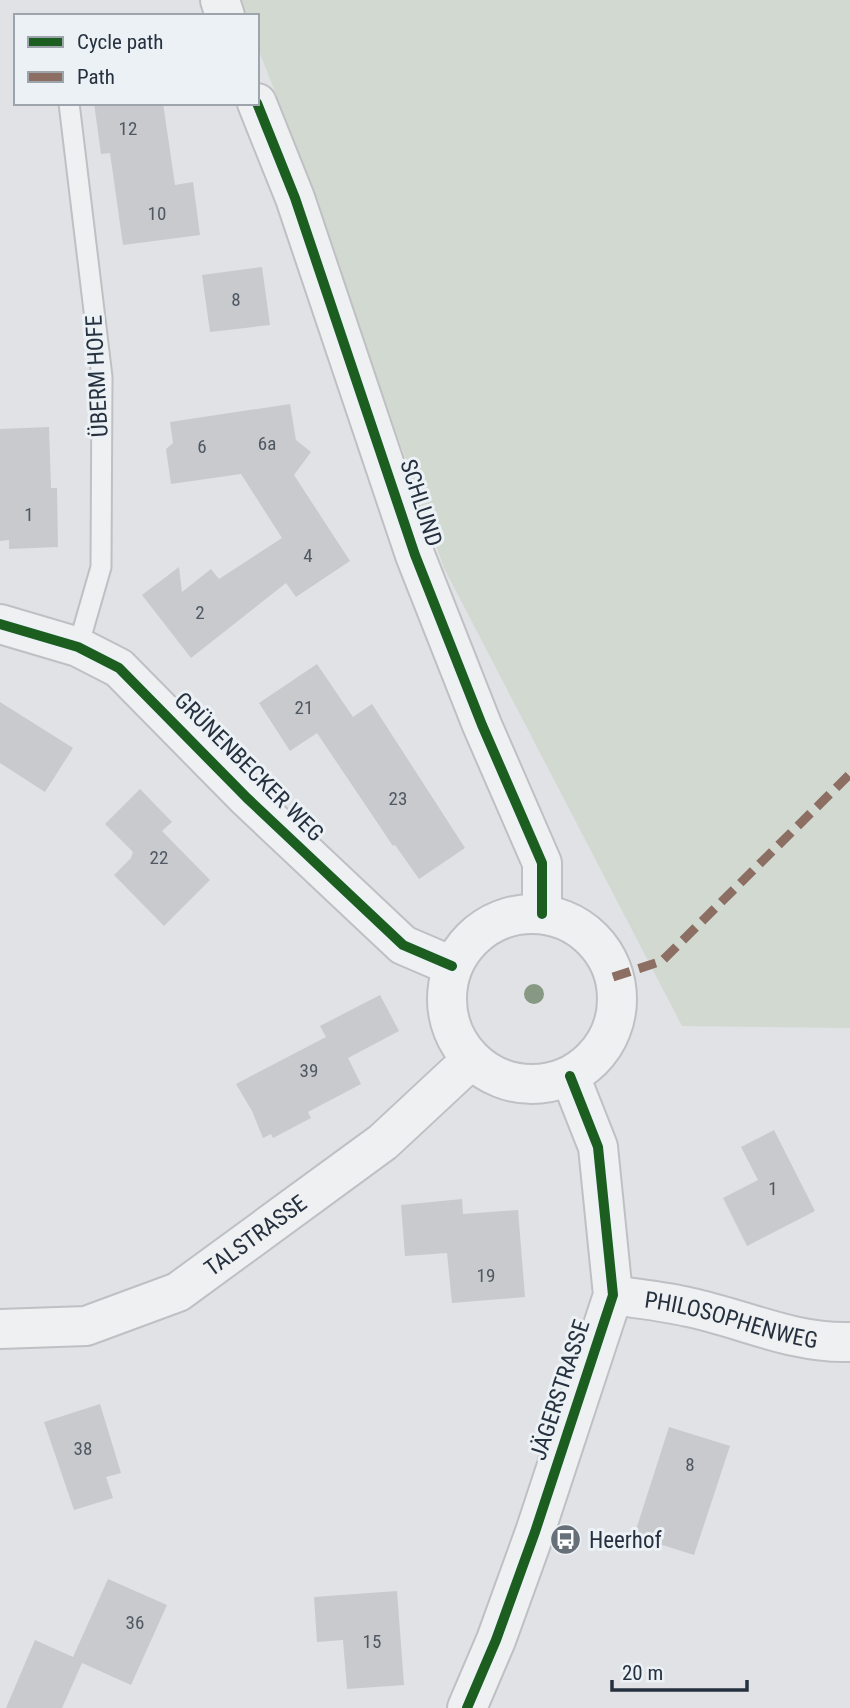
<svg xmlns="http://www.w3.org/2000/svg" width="850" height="1708" viewBox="0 0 850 1708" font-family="'Roboto Condensed',sans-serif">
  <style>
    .green { fill: #d1d9d0 }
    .building { fill: #c8cacd }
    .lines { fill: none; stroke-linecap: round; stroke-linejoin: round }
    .service-casing { stroke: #bec0c3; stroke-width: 23 }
    .minor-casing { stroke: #bec0c3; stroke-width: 42 }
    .service { stroke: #eff0f2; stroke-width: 19 }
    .minor { stroke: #eff0f2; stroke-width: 38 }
    .quiet { stroke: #8d6e63; stroke-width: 9; stroke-dasharray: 18 9; stroke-linecap: butt }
    .cycleway-casing { stroke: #ecf1f5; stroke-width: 15 }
    .cycleway { stroke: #1b5e20; stroke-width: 10 }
    .tree { fill: #879883 }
    .labels { text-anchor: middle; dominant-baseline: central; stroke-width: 6; stroke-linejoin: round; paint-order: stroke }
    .number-label { font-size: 19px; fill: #4f5863 }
    .street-label { font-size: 23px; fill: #26313f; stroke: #ecf1f5 }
    .poi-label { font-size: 23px; fill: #26313f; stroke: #ecf1f5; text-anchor: start }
  </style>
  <rect width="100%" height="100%" fill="#e0e2e5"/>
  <!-- green -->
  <path class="green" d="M239 0H850V1028L682 1026 444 568 285 117 257 46V16H245Z"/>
  <!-- building -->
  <path class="building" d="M94 103H163L175 185 193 182 200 235 123 245 110 153 101 154Z
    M262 267 270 325 210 332 202 275Z
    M290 404 296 440 311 452 294 475 350 561 296 597 286 583 191 658 142 595 179 567 182 592 211 569 219 579 282 538 241 474 171 484 166 449 173 443 170 422Z
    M49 427 51 488H57L58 547 9 549V540L0 541V429Z
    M317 664 353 717 372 704 465 848 419 879 395 845 393 846 317 733 290 751 259 703Z
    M0 702 73 748 45 792 0 763Z
    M140 789 172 822 162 831 210 880 164 926 114 875 131 858 133 852 105 824Z
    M380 995 399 1031 348 1058 361 1084 308 1112 311 1118 273 1138 271 1134 263 1138 252 1111 236 1084 326 1037 320 1026Z
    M774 1130 815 1211 747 1246 723 1198 758 1180 741 1147Z
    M462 1199 463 1214 518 1210 525 1297 452 1303 447 1253 405 1256 401 1205Z
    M100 1404 121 1473 106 1477 113 1498 74 1510 44 1422Z
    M669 1427 730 1446 694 1555 634 1536Z
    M108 1579 167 1605 131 1685 82 1663 62 1708H6L35 1640 73 1657Z
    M397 1591 404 1685 347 1689 343 1640 317 1642 314 1597Z"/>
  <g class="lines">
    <defs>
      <path id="service" d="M69 103 102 377 101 567 78 647"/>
      <g id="minor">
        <path d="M220 0 225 16"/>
        <path d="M257 103 295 198 415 555 482 725 542 863V914"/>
        <path d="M0 624 78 647 119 668 247 798 403 945 452 966"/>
        <circle cx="532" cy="999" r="85"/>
        <path id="s1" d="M613 1295C638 1299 663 1301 688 1307 742 1318 793 1344 850 1342"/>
        <path id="s2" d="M0 1329 86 1326 178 1292 383 1142 471 1060"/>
        <path d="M467 1708 496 1640 535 1532 613 1295 598 1147 570 1076"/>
      </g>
    </defs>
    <!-- service casing -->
    <use href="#service" class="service-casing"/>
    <!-- minor casing -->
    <use href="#minor" class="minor-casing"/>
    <!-- service -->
    <use href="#service" class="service"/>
    <!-- minor -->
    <use href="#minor" class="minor"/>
    <!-- quiet -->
    <path class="quiet" d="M613 977 662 961 850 774"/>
    <defs>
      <path id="cycleway" d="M257 103 295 198 415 555 482 725 542 863V914
        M0 624 78 647 119 668 247 798 403 945 452 966
        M467 1708 496 1640 535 1532 613 1295 598 1147 570 1076"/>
    </defs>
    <!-- cycleway casing -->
    <use href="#cycleway" class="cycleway-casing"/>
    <!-- cycleway -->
    <use href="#cycleway" class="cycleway"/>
  </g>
  <!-- trees -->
  <circle class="tree" cx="534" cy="994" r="10"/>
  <!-- icons -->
  <defs>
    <symbol id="bus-disc" viewBox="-11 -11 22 22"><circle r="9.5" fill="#676f79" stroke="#ecf1f5"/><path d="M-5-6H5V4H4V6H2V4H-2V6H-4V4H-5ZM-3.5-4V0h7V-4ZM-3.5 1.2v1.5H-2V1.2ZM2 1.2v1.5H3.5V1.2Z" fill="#fff"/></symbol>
  </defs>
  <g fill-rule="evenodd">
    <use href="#bus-disc" x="548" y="1522" width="35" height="35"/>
  </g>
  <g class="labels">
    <!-- number labels -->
    <g class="number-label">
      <text x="128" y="128">12</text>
      <text x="157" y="213">10</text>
      <text x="236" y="299">8</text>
      <text x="267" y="443">6a</text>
      <text x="202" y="446">6</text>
      <text x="29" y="514">1</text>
      <text x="308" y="555">4</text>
      <text x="200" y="612">2</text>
      <text x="304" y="707">21</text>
      <text x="398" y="798">23</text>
      <text x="159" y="857">22</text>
      <text x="309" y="1070">39</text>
      <text x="773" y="1188">1</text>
      <text x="486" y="1275">19</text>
      <text x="83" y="1448">38</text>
      <text x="690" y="1464">8</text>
      <text x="135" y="1622">36</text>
      <text x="372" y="1641">15</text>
    </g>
    <!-- street labels -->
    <g class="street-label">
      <text transform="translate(97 376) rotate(-93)">ÜBERM HOFE</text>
      <text transform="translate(421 503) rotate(72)">SCHLUND</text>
      <text transform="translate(249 767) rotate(45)">GRÜNENBECKER WEG</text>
      <text stroke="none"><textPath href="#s2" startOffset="280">TALSTRASSE</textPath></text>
      <text stroke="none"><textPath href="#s1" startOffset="121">PHILOSOPHENWEG</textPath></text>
      <text transform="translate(560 1390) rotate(-72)">JÄGERSTRASSE</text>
    </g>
    <!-- poi labels -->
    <g class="poi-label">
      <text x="589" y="1540">Heerhof</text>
    </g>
  </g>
  <!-- legend -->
  <rect x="14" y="14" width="245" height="91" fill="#ecf1f5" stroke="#9da4ac" stroke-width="2"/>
  <rect x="28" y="37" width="35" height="10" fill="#1b5e20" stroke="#9da4ac" stroke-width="2"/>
  <text x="77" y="49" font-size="21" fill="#26313f">Cycle path</text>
  <rect x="28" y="72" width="35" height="10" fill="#8d6e63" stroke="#9da4ac" stroke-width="2"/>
  <text x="77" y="84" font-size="21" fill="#26313f">Path</text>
  <!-- scale -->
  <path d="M612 1680v10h135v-10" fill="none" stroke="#26313f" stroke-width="3.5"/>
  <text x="622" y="1680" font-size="21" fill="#26313f" stroke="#ecf1f5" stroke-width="5" paint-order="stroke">20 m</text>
</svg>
